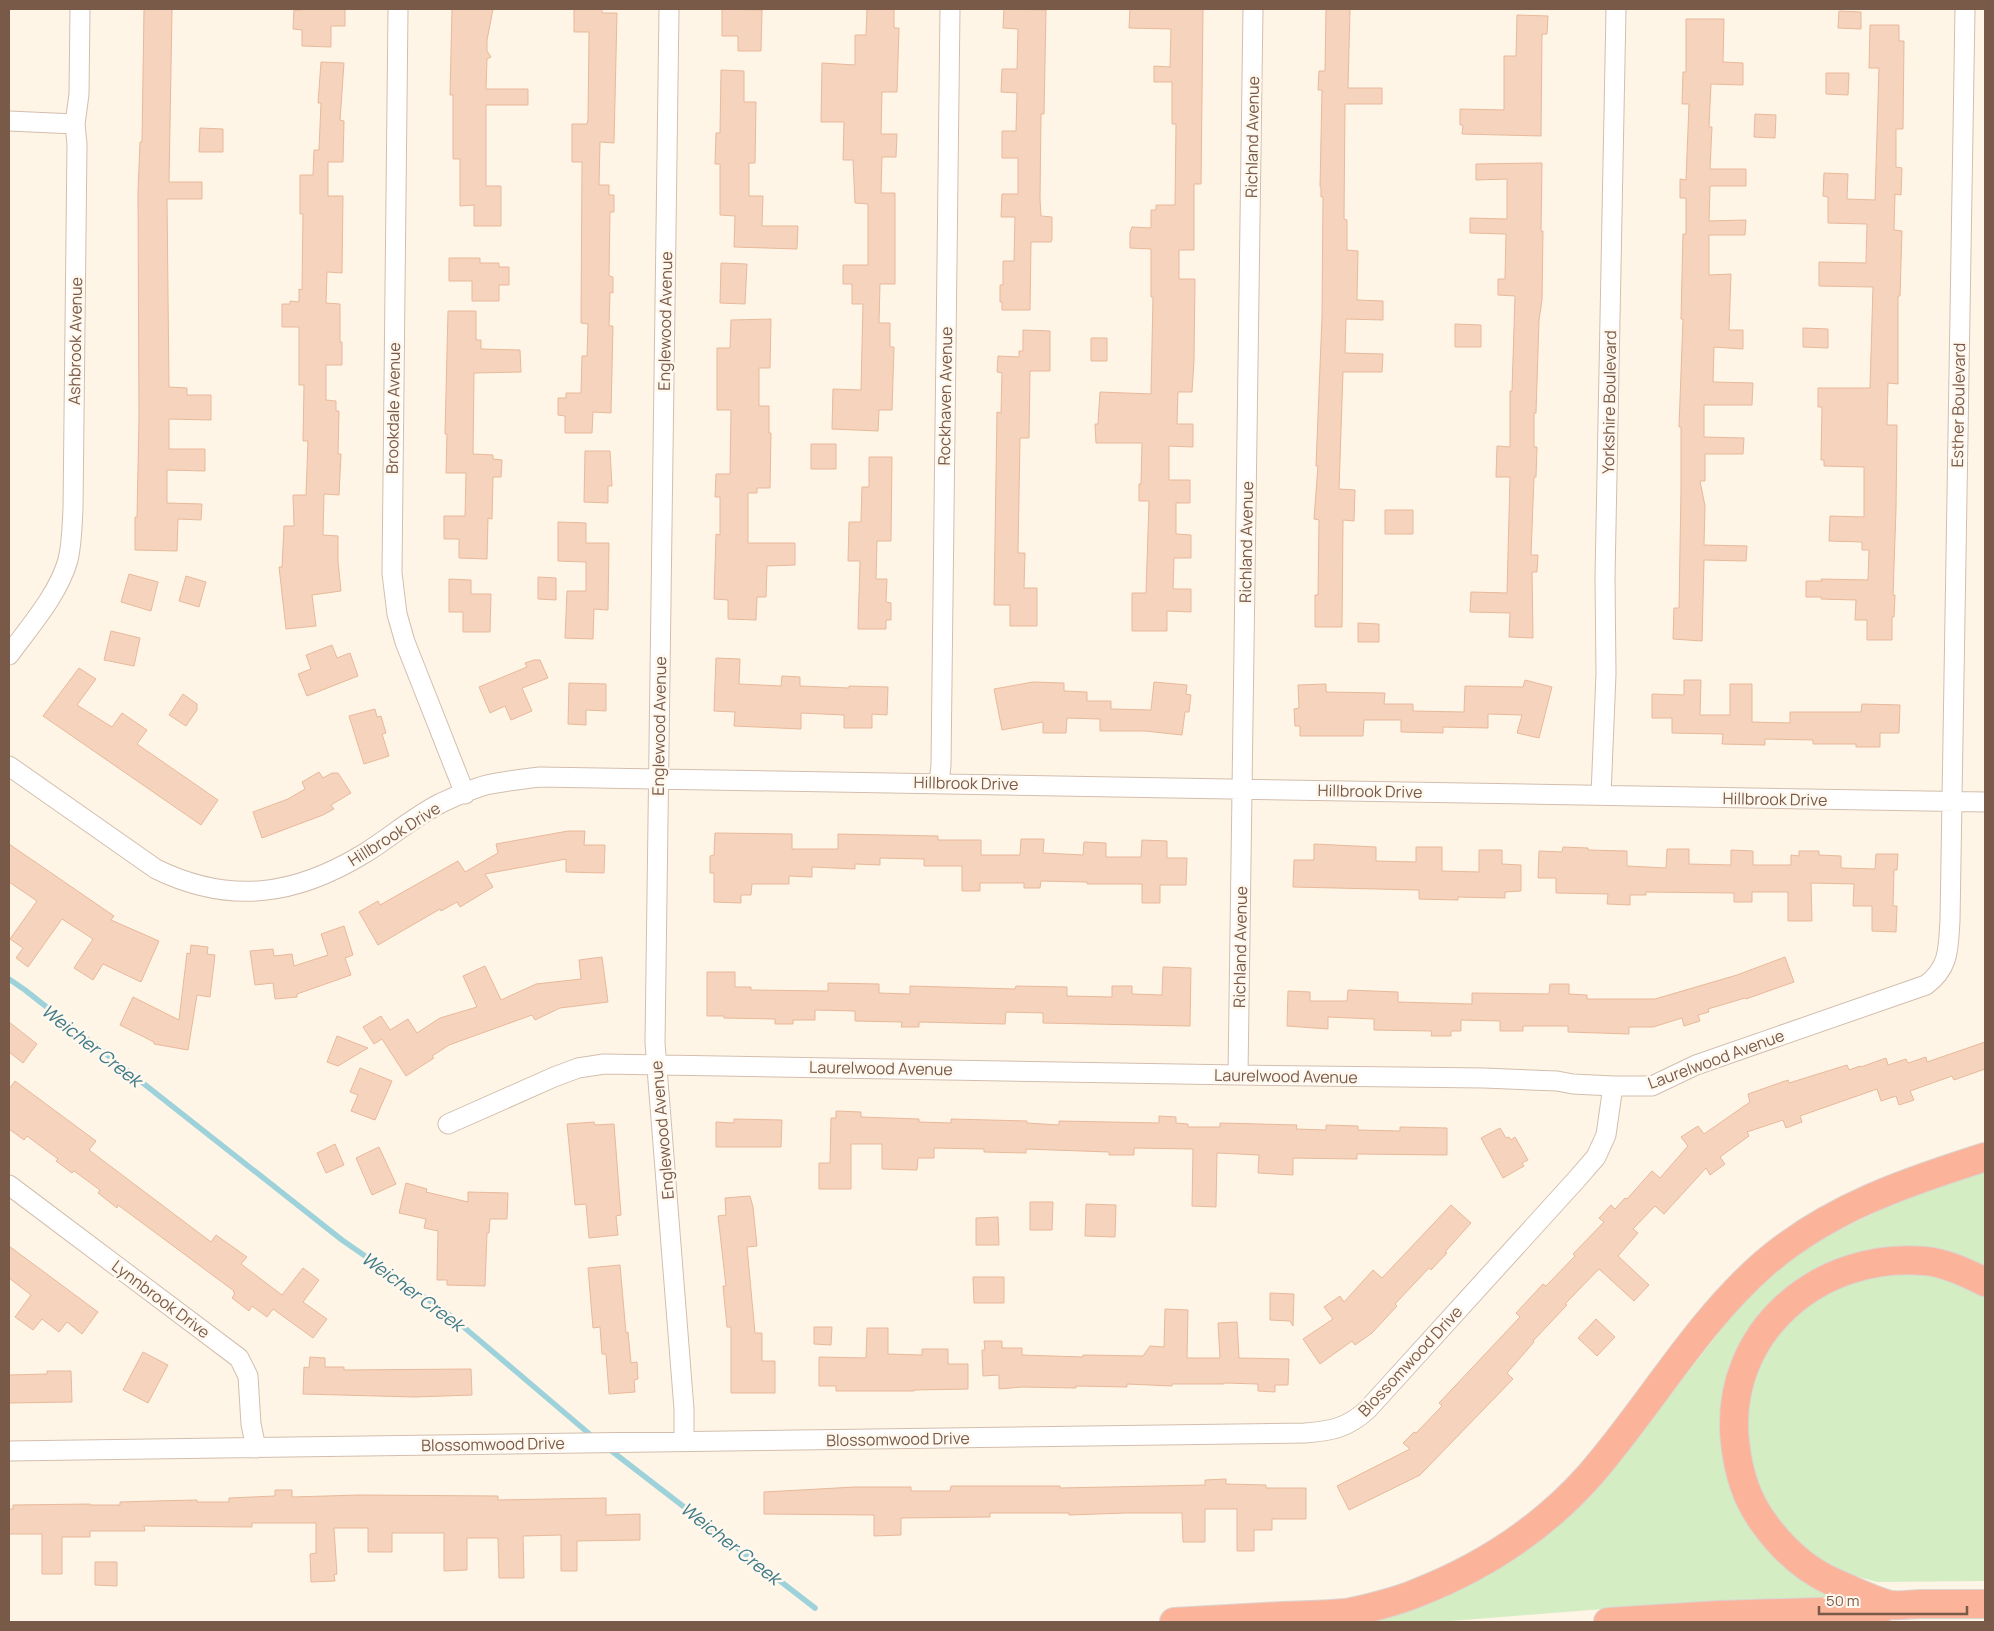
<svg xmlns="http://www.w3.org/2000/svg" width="1994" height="1631" viewBox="0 0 1994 1631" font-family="Manrope,sans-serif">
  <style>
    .green { fill: #d4edc3 }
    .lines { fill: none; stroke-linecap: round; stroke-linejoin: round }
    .stream { stroke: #9ed2db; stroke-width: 5.5 }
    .building { fill: #f5d3bc; stroke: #e9b99b }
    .street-casing { stroke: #d3beae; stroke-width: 21 }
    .highway-casing { stroke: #dcd4d0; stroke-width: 30 }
    .street { stroke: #fff; stroke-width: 19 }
    .highway { stroke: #fbb39a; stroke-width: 28 }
    .labels { text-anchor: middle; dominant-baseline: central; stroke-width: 5; stroke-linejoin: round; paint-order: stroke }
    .street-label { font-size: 16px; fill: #795a49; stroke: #fff8ee }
    .water-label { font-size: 18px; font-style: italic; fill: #3e7a87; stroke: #fff8ee }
  </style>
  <rect width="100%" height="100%" fill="#fef5e6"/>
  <!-- green -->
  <path class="green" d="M1985 1171V1271L1957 1259 1781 1299 1726 1449 1832 1597 1654 1605 1439 1622H1368C1457 1599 1525 1560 1591 1496L1731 1317 1752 1294 1781 1266 1815 1242 1911 1195Z
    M1918 1274C1942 1277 1964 1285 1985 1298V1581L1877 1582 1841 1572 1801 1548 1762 1500 1750 1467 1747 1410 1754 1379 1768 1349 1794 1316 1838 1287 1877 1275Z"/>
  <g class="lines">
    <!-- stream -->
    <path class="stream" d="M9 979 25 990 342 1240 446 1312 593 1437
      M609 1449 815 1608"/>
  </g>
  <!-- building -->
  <path class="building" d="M144 9H172L169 182H202V199H167L169 387 187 388V395H211V420L169 419V449H205V471L167 470V503L202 504 201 520 178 519 177 551 135 550V517H137L139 419 138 192 140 142H142Z
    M303 9H345V26H331V47L302 46V30L293 29 294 10H302Z
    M452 9H493L487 40V51L491 57 487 59 486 89H528V105H486V186H501V226H474V205L460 206V159H453V95H450Z
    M574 9H602V13H617L614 143 600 142 599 185H609V195H614V212H610L609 276 613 277V293L610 292 609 326H613L611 413 593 412 592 433H565V416L558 415V398H566V393H581L582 356H587L588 324 581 323 582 162H572V124H587L588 120 589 32H574Z
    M722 9 762 10 761 51H738V36H722Z
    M867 9H894V28H899L897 92H882L881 134H897L896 157H882L881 193H895V284H880L879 323H890V347H894L892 410H879L878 431 832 429 833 389 861 390 863 304H852V284H843V265H868V204L855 203 853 160H843L844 122H821L822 63 855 65V35H866Z
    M1004 9 1046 10 1044 114H1041L1040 199 1041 216 1052 217V239L1051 242H1031L1030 310H1002V302H1000V285H1003V261H1014L1015 217H1001L1002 194H1018V158H1002V131H1016L1017 93 1001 92 1002 69H1017L1018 29 1003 28Z
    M1130 9H1203L1201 184H1194V250H1179V279H1195L1194 360 1192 392H1178L1177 424H1193V447L1169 446V480H1190V503H1176V534L1191 535V558H1174L1173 589H1191V612L1167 611V631H1132V593H1146L1149 501H1139V484H1141L1142 443H1096L1095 424H1098L1100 392 1151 394 1153 297H1151V249L1130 248V233L1132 227 1151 228V210H1156V205H1175L1176 124H1172V82H1154V66L1170 67 1171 29 1129 28Z
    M1326 9H1350L1348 88H1382V104H1345L1344 219 1347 220V250L1358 251 1357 300 1383 301V320L1346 319 1345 353 1383 354 1382 372H1343L1339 489 1355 490 1354 521 1343 520 1342 627H1315V595H1318L1319 520 1314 519 1318 466H1316L1322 317 1323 197H1321V187H1320L1322 90H1318L1319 71H1325Z
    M1839 11 1861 12V29L1838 28Z
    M1517 15 1548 16 1547 34H1542L1541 136 1462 134 1463 125H1460V109L1504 110V56H1516Z
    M1686 19H1724L1723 62 1743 63V85L1711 84 1709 127H1712L1710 169H1746V186H1710L1709 221 1746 220 1745 235H1709V275L1731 274 1729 330H1743V349L1714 347 1713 382 1753 383 1752 405H1704V437L1744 438 1743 454H1705V481H1700L1705 506 1704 545 1747 546 1746 561 1704 560 1702 641 1673 639 1674 608H1679L1681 490V427H1679L1683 319H1681L1683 234H1686V198H1680V179L1686 180 1689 104H1682L1683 72H1686Z
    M1870 25H1899V41H1904L1903 129H1896V167L1902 168 1901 195 1895 194 1894 230 1902 231 1900 296H1898V384L1888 383 1887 425H1897L1896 509 1893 595H1895L1894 617H1892V640H1867V620H1855L1856 600 1821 599V597H1806V581H1822L1821 579 1868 580 1869 550H1862V542L1829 541 1830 516 1864 517V467L1824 466V460H1821L1822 407H1818V388H1870L1873 287 1819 286V262L1866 263 1867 224 1828 223V197L1823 196 1824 173 1848 174 1847 199 1875 200 1879 68H1869Z
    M321 62 344 63 340 120 344 121 343 162H328V196H343L342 273 327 272 326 303 340 304V342H342V365H326V400L336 401V411H339L338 454H341L339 495 324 494 323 535 338 536V561L341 591 312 595 316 626 286 629 279 567H282L284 526H294L293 495H306L308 441H303L304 385H299V327H282V304H290V301L299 302V289L302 290 303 214H300V175H313L314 150H319L321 103H318Z
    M721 70 744 71V102H756L755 163H749V196H763L762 226H798L797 249 734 247 735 216 720 215V164H715L716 133H720Z
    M1826 73H1849L1848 95 1826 94Z
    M1755 114 1776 115 1775 138 1754 137Z
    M200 128 223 129V152H199Z
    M1542 163 1541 231H1543L1542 300 1539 320 1536 413H1534V447H1537L1536 477H1534L1531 555H1538L1537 572H1532L1533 638 1509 637 1510 613 1470 612 1471 592 1507 593 1510 477H1496L1497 446 1510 447V391H1512L1515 296 1498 295V279H1505L1506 234 1470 233V218L1507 219V179L1476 180V164Z
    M449 258H480V263H499V267H509V285H499V301H472V281H449Z
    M721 263 747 264 745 304 720 303Z
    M448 311H476V340H481V349L520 350 521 372 474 373 473 454 493 455V459L502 460 501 477H493L492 519 488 518 487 559 459 558V539H444V516H465L466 473H446L447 434H445Z
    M771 319 770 368H759V406H769V433H771L770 488H757V493H748V543H795V565L767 566 766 597H757L756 620 728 619V600L714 599 716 534 720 535V497H715L716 474H730L731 410H717V348H730L731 320Z
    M1455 324 1481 325V347H1455Z
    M1803 328 1828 329V348L1803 347Z
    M1023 330 1050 331V371H1030L1029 438H1020L1018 553H1025L1024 588H1037V626H1010V605H994L997 412 1001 413 1002 373 997 372 998 356 1019 357V351H1023Z
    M1091 338H1107V361H1091Z
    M811 444H836V469H811Z
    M585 451H610L612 486H608V503L584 502Z
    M869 457H892L891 541H877L876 579H887L886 602 891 603V620H886V629H858L860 561H848L849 522H861L862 487H869Z
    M1385 510H1413V534H1385Z
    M558 522 586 523V543H609L608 610 594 609 593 639 565 638 567 591H586V562L558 561Z
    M129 574 158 582 151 611 121 602Z
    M186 576 206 582 199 607 179 601Z
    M538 577 556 578V600L538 599Z
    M449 579 471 580V594H491L490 632H463V612H449Z
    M1358 623 1379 624V642H1358Z
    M111 631 140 638 134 666 104 660Z
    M332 645 337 658 350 653 358 676 307 696 298 674 311 669 306 655Z
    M716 658 740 659 739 684 781 686 782 676 800 677V686L849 688V686L888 687 887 715 872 714V728H844V715L801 713V729L734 726 735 712 714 711Z
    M534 660H540L548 678 522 688 532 711 511 720 505 706 490 713 479 687 527 667 525 663Z
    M79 668 96 679 77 705 112 727 122 713 147 730 137 744 218 800 201 825 43 716Z
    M1525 680 1552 687 1539 738 1517 733 1522 715 1488 714V728L1443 727V733L1401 732V720H1364L1363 736H1300V726H1295L1294 709 1299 708 1298 685 1326 684V692L1385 693 1384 704H1413V711L1464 712 1465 686 1523 687Z
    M1684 680H1701L1700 715H1730V684H1752V722L1790 723V712H1861L1862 704 1900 705 1899 733H1880V747H1856V744H1813V740L1765 739V745L1722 744 1723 734 1672 733V718H1652V694L1684 695Z
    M1033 682 1064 683V691L1087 692V701H1111V709L1151 710 1154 682 1187 685 1186 694 1191 695 1189 712H1185L1182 735 1145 731H1100V719L1067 718 1066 733H1043V722L1002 730 994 689Z
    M569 683 606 684V711L586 710V725L568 724Z
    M183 694 197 704V710L186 726 169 715Z
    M375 709 377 717 381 716 386 733 382 734 389 756 364 764 349 716Z
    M319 772 323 778 332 773H338L351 793 331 805 334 809 323 815 262 838 253 812 288 799 305 789 302 782Z
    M568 831H585L584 845H605L604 873 566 872V859L485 874 493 887 460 907 457 902 441 911 440 909 378 945 359 912 378 901 380 905 458 861 465 872 498 853 496 844Z
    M715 833 792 834V849H838V834L938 836V840H981V855H1020L1021 839H1044L1043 853 1083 855 1084 842 1106 843V857H1141L1142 840 1167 841V858H1187L1186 885H1160V903H1142V884H1087V882L1041 881 1040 888H1024V883H980V891H962V866H924V859L880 858V865L855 864V869L812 867V877L789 876V884H752L751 895H741V903L714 902V873H710V856L714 855Z
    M9 844 114 916 111 920 159 941 141 982 103 964 93 980 74 968 93 939 62 919 28 967 16 958 23 948 10 939 37 901 9 882Z
    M1314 844 1376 847V861L1416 862V847H1442V871L1479 872V850H1502V864L1521 865V891L1505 892V898L1458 897V900L1419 899V890L1293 887 1294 860H1314Z
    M1563 847 1588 848V850L1627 851V866L1666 868 1667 849H1689V864L1731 865V850L1753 851V865H1791V855L1799 856V851H1819V855L1841 856V868L1875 869 1876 854H1898L1897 870H1894L1893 906H1897L1896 932 1872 931V906H1853L1854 884 1811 883 1812 921H1788V892H1752V902H1734V893L1646 892V895H1630V905L1607 904 1608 894 1556 893V878H1538L1539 851 1562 852Z
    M344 926 353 955 345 958 351 975 297 994V997L275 999 273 983 255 985 250 951 273 949 274 956 292 954 294 966 328 955 321 934Z
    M191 945 208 947 207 954 215 955 210 997 197 995 188 1050 154 1044V1042L120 1025 133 997 179 1020 187 953 190 954Z
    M602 957 608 1002 560 1008 535 1020 532 1015 449 1045 432 1056 434 1058 406 1076 382 1039 374 1044 363 1027 381 1016 390 1030 408 1019 417 1033 440 1018 477 1007 463 976 485 966 501 1000 536 984 581 979 579 960Z
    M1785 957 1794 982 1746 999 1745 998 1708 1009 1709 1012 1698 1015 1700 1021 1684 1026 1682 1018 1653 1027H1629V1034L1568 1032V1026H1523V1031H1500V1021L1461 1020V1031H1451V1036H1431L1432 1031 1374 1030V1019L1328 1017V1029L1287 1026 1288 991 1310 992V1001H1347L1348 990 1398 992V1002L1472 1004V993L1549 994 1550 984H1569V994L1587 995V999H1655L1737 975Z
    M1163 967 1191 968 1190 1026 1043 1023V1013L1006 1012 1005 1024 919 1022V1027H901L902 1022 855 1021V1011L815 1010V1020H793V1024H775V1019L724 1018V1016H707V972H735V987H751V990L828 991V983L879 984V993L910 994V986L1015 989 1016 986 1067 987V996L1112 997V986H1132V994L1162 995Z
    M9 1022 37 1044 23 1063 9 1052Z
    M337 1036 368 1048 338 1066 327 1062Z
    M1985 1042V1069L1954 1080 1952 1076 1910 1091 1914 1100 1899 1105 1896 1096 1881 1101 1877 1089 1800 1116 1802 1122 1786 1128 1783 1120 1747 1132 1749 1136 1720 1157 1725 1164 1710 1175 1706 1168 1664 1214 1655 1206 1633 1229 1638 1233 1618 1256 1649 1285 1634 1301 1599 1269 1565 1304 1567 1305 1533 1341 1534 1342 1507 1373 1513 1379 1420 1475 1349 1510 1337 1486 1410 1449 1403 1443 1414 1432 1416 1433 1442 1406 1439 1403 1520 1317 1516 1313 1543 1284 1546 1286 1575 1256 1573 1254 1604 1222 1599 1218 1611 1205 1615 1209 1625 1198 1627 1199 1652 1171 1660 1178 1688 1146 1681 1137 1698 1126 1704 1134 1750 1102 1748 1094 1788 1080 1789 1083 1847 1065 1849 1070 1860 1066 1861 1067 1886 1058 1888 1065 1906 1059 1908 1063 1926 1057 1927 1062Z
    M360 1068 392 1081 375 1120 351 1111 358 1095 350 1092Z
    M15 1081 96 1141 89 1150 211 1242 216 1235 247 1257 241 1264 282 1295 303 1268 319 1280 303 1302 327 1319 313 1338 273 1309 267 1317 252 1306 249 1311 232 1298 235 1293 233 1292 234 1291 118 1205 117 1208 98 1193 100 1190 74 1171 72 1173 56 1161 58 1159 27 1136 24 1140 9 1129V1089Z
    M836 1111 861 1112V1117L919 1119V1122L951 1123V1119L1027 1121V1123L1059 1125V1121L1159 1123V1116L1176 1117V1123L1188 1124V1127H1220V1123L1297 1125 1296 1129 1326 1130V1125L1358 1126V1130L1400 1131V1127L1447 1128V1155L1357 1154V1159L1293 1158V1175L1258 1173 1259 1155 1217 1153 1216 1207 1192 1206 1193 1149 1134 1148V1155H1109V1152L1026 1149V1153L984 1152V1149L934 1148V1158H918L917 1170 882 1169V1144H851V1189H819V1163H830L831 1118H836Z
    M734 1119 782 1120 781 1147H716V1122L734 1123Z
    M594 1122 595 1125 614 1124 621 1215 616 1216 618 1235 589 1238 586 1204 575 1205 567 1124Z
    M1500 1128 1506 1138 1509 1137 1511 1140 1515 1137 1528 1160 1522 1163 1524 1166 1503 1178 1481 1138Z
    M335 1144 344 1165 326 1173 317 1153Z
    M379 1147 396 1184 372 1195 356 1158Z
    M406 1183 427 1189 426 1192 468 1202V1192L508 1193 507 1219H490L489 1233H487L485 1286 447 1285V1280H437L438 1231 424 1228 426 1219 399 1213Z
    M750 1196 753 1207 757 1246 747 1247 755 1333H762V1361H775V1393H731V1327H727L723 1286H726L718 1216 726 1215 725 1198Z
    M1030 1202H1053L1052 1230H1030Z
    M1086 1204 1116 1205 1115 1237 1085 1236Z
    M1451 1205 1471 1223 1445 1252 1447 1253 1431 1270 1429 1268 1395 1304 1397 1306 1372 1333 1355 1345 1352 1341 1320 1364 1303 1339 1333 1319 1324 1307 1340 1296 1344 1302 1373 1270 1382 1278Z
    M998 1217 999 1245H976V1218Z
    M9 1246 98 1312 82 1334 67 1322 59 1332 42 1319 33 1330 15 1317 31 1295 9 1278Z
    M620 1265 626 1333 628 1332 631 1363 637 1362 638 1379 634 1380 635 1392 609 1394 606 1354H602L600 1327 593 1328 588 1268Z
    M973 1277H1004V1303H974Z
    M1270 1293 1294 1294 1293 1326 1290 1321 1270 1320Z
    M1165 1309 1188 1310 1187 1358H1220L1218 1323 1237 1322 1239 1358 1289 1359 1288 1385H1275V1392L1258 1391V1384L1224 1383V1384H1172V1386L1127 1384V1387L1076 1386V1388L1022 1387 999 1389V1375L983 1376 982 1350H985L984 1341H1002V1348H1022V1355L1083 1357V1355L1143 1356 1150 1346 1164 1347Z
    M1596 1319 1615 1337 1597 1356 1578 1338Z
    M814 1327H832L831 1345 814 1344Z
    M867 1328H888V1354L922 1355V1349H948V1364H968V1389L914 1390V1391H836V1386H819V1357L866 1358Z
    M143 1352 168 1365 148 1403 123 1390Z
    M310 1357 325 1358V1367H344V1370L471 1369 472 1395 415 1397 303 1394 304 1367 309 1368Z
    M47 1371H71L72 1402 9 1403V1375L47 1374Z
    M1226 1479V1484L1266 1485V1488H1306V1519H1272V1530H1254V1551H1237V1509H1205V1542H1183L1182 1513H1125L1069 1515V1513H990V1517L901 1518V1535L874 1536V1515L764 1514V1492L855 1487H911V1491H950L951 1486H1060V1488L1205 1485V1480Z
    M275 1490H292V1497L359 1495 498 1496V1500L606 1498V1515L640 1514V1540L577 1541V1571H561V1535L523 1536 524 1578H499L498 1538H467V1570L444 1571V1533H392V1552H368V1528H334L337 1574 334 1575 335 1581 311 1582 310 1554 316 1553V1523H252V1527L144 1526 145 1531H90V1537H62V1574H42V1534H9V1509H13V1505L90 1504V1505H120V1502L155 1501 197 1500V1502H229V1498L275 1496Z
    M95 1562H117V1586L95 1585Z"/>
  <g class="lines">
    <defs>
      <path id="street" d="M398 9 392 573 397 614 405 642 465 794
        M669 9 655 1043 684 1409V1441
        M9 121 75 124
        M9 655C30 626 58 595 68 560 72 543 72 526 73 509L77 144 75 124 79 94 80 9
        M9 766 156 869C230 905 295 896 365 853 391 837 413 817 441 803 456 796 475 787 491 784 507 781 523 779 540 777L1985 802
        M939 783 941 765 950 9
        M1601 795 1606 674 1605 578 1616 9
        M1238 1075 1253 9
        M448 1124 554 1077 578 1068 604 1064 1238 1075 1484 1078 1557 1081 1573 1084 1613 1086H1652L1696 1065 1926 985C1950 967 1948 948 1950 921L1965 9
        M9 1185 239 1358 248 1376 251 1424 256 1448
        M9 1451 1305 1433C1331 1431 1348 1428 1368 1409L1576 1180 1596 1157 1606 1135 1613 1086"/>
      <path id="highway" d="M1985 1282C1967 1273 1946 1263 1925 1261 1819 1251 1723 1333 1735 1442 1738 1471 1746 1499 1764 1523 1782 1548 1803 1568 1831 1581 1845 1587 1878 1603 1891 1605 1901 1606 1911 1604 1921 1604 1942 1604 1964 1604 1985 1604
        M1174 1622C1210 1620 1246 1618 1282 1616 1303 1615 1325 1615 1346 1613 1364 1610 1401 1600 1417 1593 1483 1567 1543 1528 1590 1475 1650 1406 1696 1323 1765 1263 1831 1207 1905 1183 1985 1157
        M1608 1622 1719 1615 1878 1610 1889 1605"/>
    </defs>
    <!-- street casing -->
    <use href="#street" class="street-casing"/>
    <!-- highway casing -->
    <use href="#highway" class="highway-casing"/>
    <!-- street -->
    <use href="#street" class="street"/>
    <!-- highway -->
    <use href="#highway" class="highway"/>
  </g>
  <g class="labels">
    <!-- street labels -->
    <g class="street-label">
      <text transform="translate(1252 137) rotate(-89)">Richland Avenue</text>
      <text transform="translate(665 321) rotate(-89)">Englewood Avenue</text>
      <text transform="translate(75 341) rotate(-89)">Ashbrook Avenue</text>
      <text transform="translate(945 396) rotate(-89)">Rockhaven Avenue</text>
      <text transform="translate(1609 402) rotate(-89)">Yorkshire Boulevard</text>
      <text transform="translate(1958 405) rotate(-89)">Esther Boulevard</text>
      <text transform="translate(393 408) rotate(-89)">Brookdale Avenue</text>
      <text transform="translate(1246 542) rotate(-89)">Richland Avenue</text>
      <text transform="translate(659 726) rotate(-89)">Englewood Avenue</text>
      <text transform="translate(966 783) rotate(1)">Hillbrook Drive</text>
      <text transform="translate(1370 791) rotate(1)">Hillbrook Drive</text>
      <text transform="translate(1775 799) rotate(1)">Hillbrook Drive</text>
      <text transform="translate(394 834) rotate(-32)">Hillbrook Drive</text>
      <text transform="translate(1240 947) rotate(-89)">Richland Avenue</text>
      <text transform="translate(1716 1059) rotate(-20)">Laurelwood Avenue</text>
      <text transform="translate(881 1068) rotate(1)">Laurelwood Avenue</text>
      <text transform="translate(1286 1076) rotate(1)">Laurelwood Avenue</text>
      <text transform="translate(662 1130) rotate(-95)">Englewood Avenue</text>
      <text transform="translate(161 1299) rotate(37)">Lynnbrook Drive</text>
      <text transform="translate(1410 1361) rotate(-47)">Blossomwood Drive</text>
      <text transform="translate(898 1439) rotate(-1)">Blossomwood Drive</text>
      <text transform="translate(493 1444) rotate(-1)">Blossomwood Drive</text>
    </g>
    <!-- water labels -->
    <g class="water-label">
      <text transform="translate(92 1045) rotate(38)">Weicher Creek</text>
      <text transform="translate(413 1291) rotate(36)">Weicher Creek</text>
      <text transform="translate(731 1543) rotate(38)">Weicher Creek</text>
    </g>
  </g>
  <!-- border -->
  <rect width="1994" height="1631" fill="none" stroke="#795a49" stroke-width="20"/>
  <!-- scale -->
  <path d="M1819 1606v8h148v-8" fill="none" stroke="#795a49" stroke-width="2.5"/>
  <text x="1826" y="1606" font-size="15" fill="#795a49" stroke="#fff8ee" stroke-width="4" paint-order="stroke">50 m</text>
</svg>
